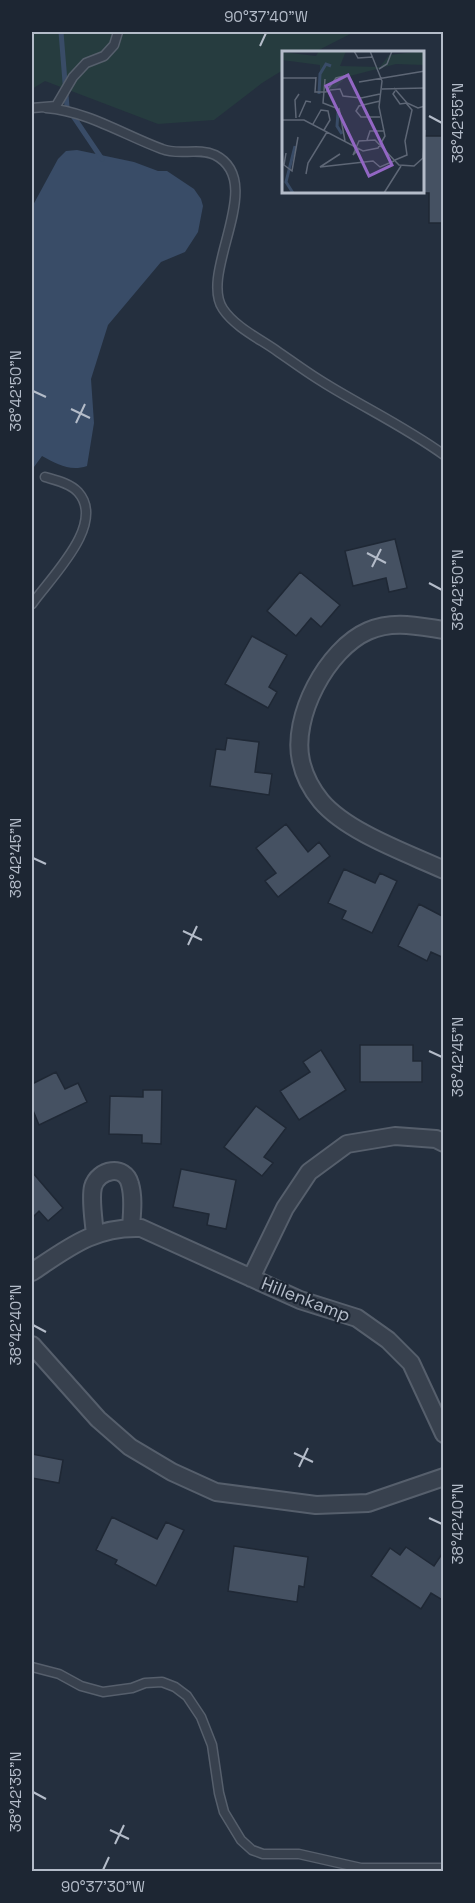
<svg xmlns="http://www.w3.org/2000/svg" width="475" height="1903" viewBox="0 0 475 1903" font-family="'Space Grotesk',sans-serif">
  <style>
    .green { fill: #263c3f }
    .water { fill: #394c67 }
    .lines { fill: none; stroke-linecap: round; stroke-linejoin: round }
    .stream { stroke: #394c67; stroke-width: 5 }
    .building { fill: #455162; stroke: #1f2835; stroke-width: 1.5 }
    .lane-casing { stroke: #565f6c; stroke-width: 11 }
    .street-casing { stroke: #565f6c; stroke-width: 20 }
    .lane { stroke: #38414e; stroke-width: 8 }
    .street { stroke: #38414e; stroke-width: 16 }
    .ticks { fill: none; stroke: #b4bcc9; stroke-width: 2 }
    .labels { text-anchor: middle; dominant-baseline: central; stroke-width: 4.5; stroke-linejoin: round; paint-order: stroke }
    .street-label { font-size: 18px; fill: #b4bcc9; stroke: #1d2633 }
    .inset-river { fill: none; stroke: #394c67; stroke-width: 3 }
    .inset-road { fill: none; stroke: #5e6776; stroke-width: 1.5 }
    .view { fill: #9266c3; fill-opacity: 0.15; stroke: #9266c3; stroke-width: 3 }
    .inset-edge { fill: none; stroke: #b4bcc9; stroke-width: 3 }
    .neatline { fill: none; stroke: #b4bcc9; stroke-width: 2 }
    .ticks-label { font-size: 15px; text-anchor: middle; fill: #b4bcc9 }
  </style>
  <rect width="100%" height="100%" fill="#242f3e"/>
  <!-- green -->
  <path class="green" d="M32 32H354L315 52H283V70L262 83 214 120 158 124 45 81 32 89Z"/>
  <!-- water -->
  <path class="water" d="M77 150 134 162 158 171H167L194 189 201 199 203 206 198 232 185 252 161 262 108 325 91 379 94 423 87 466C70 472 57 464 42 456L34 467 32 474V207L58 159 66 151Z"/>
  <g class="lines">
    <!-- stream -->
    <path class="stream" d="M61 32 67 107 102 159"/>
  </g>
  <!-- building -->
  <path class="building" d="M423 136H442L444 138V223H429V193H423Z
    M395 539 407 588 389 592 386 578 353 586 345 551Z
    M300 572 340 605 321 627 311 618 296 636 267 611Z
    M252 636 287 655 269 687 277 692 268 708 225 684Z
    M227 738 259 742 255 772 272 774 269 795 210 786 216 749 225 750Z
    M286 824 308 852 319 842 330 856 278 897 265 881 276 873 256 848Z
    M344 869 375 883 380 873 397 881 372 933 342 919 346 911 328 903Z
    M419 904 444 917V958L431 952 427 961 398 946Z
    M360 1045H413V1061H422V1082H360Z
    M321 1050 346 1090 299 1120 280 1091 310 1072 303 1062Z
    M56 1072 65 1089 78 1083 87 1102 39 1125 32 1108V1084Z
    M143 1090H162L161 1144 142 1143V1135L109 1134 110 1096 143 1097Z
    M256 1106 286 1128 264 1157 273 1163 262 1176 224 1147Z
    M181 1169 236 1180 226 1229 207 1225 209 1214 173 1207Z
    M32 1172 63 1208 48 1221 39 1211 32 1218Z
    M32 1454 63 1460 59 1483 32 1478Z
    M112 1517 157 1539 166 1522 184 1530 156 1586 115 1564 117 1560 96 1550Z
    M234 1546 308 1557 304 1587 299 1586 297 1602 228 1591Z
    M406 1547 434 1566 444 1551V1601L431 1593 421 1609 371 1576 390 1548 400 1555Z"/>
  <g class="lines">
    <defs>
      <path id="lane" d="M32 108 56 106 73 77 86 63 104 56 114 45 118 32
        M46 108C87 111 124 135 162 149 179 156 198 147 215 155 268 182 198 272 223 309 235 327 260 339 277 351 293 362 309 374 326 384 365 408 407 428 444 455
        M32 604C50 578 107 524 78 492 70 483 55 480 45 477
        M32 1667 59 1674 81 1686 103 1692 132 1688 145 1683 162 1682 175 1687 187 1696 201 1717 212 1745 219 1793 224 1812 241 1840 252 1850 263 1854H299L361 1868H444"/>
      <path id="street" d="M444 630C417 626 393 620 368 631 327 649 291 717 301 761 304 775 312 790 321 801 347 832 407 853 444 870
        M95 1235C94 1222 90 1199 93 1187 98 1169 125 1164 130 1184 134 1198 132 1213 131 1227
        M32 1272C68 1248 95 1226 141 1228L300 1300 357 1318 388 1340 411 1363 444 1434
        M251 1278 285 1208 309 1172 347 1144 395 1136 436 1139 444 1143
        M32 1345 98 1419 130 1447 172 1472 216 1492 316 1505 368 1503 444 1477"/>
    </defs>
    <!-- lane casing -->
    <use href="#lane" class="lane-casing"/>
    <!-- street casing -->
    <use href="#street" class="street-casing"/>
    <!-- lane -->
    <use href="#lane" class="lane"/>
    <!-- street -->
    <use href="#street" class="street"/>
  </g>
  <!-- ticks -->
  <path class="ticks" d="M260 46 266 33M429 116 442 123M33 391 46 397M71 409 90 418M76 423 85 404M367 553 386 563M372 567 381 549M429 583 442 590M33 858 46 864M183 931 202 940M188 945 197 926M429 1051 442 1057M33 1325 46 1332M294 1453 313 1462M299 1467 308 1448M429 1518 442 1524M33 1792 46 1799M110 1830 129 1839M115 1844 124 1825M103 1870 109 1857"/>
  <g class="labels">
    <!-- street labels -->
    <g class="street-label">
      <text transform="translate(306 1299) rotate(21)">Hillenkamp</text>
    </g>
  </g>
  <!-- overview -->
  <g transform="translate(282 51)">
    <rect width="142" height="142" fill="#242f3e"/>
    <path d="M37 0H64L58 15 98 16 107 4 142 0V14L114 13 64 26 54 37 38 40V14L0 9V1L34 5Z" fill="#263c3f"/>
    <path class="inset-river" d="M37 43 38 23 44 13 49 15M56 61 55 75 60 83M11 142 4 131 13 95"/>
    <path class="inset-road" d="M72 0 76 7 91 6M97 18 105 13 110 0M34 26 33 41H44L54 27 66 24M0 27H34M43 28 41 52 54 57M77 31 143 20M112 37 125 52 136 57 143 55M100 38 143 37M48 39 58 38 61 45 79 47 98 43M113 40 111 43 118 53 125 52M98 50 77 55 74 60 79 66H98M57 57 63 90M17 66 24 50 29 51M14 67 13 49 17 43M0 69H22L81 100 96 97 103 85 97 56 100 30 88 0M31 73 39 59 46 60 48 69 42 79M85 89 88 80H102M77 98 71 104 77 90 93 89 117 114 132 115 141 107 143 79M4 102 2 114 10 120 16 86M58 103 38 116 91 110 98 116 112 110M113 109 125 104 123 90 130 59 124 52M24 123 26 112 45 81M102 142 119 115"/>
    <path class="view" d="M66 24 110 114 87 125 44 35Z"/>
    <rect width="142" height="142" class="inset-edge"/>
  </g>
  <!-- border -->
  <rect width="475" height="1903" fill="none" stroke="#1d2633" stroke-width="66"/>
  <rect x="33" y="33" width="409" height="1837" class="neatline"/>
  <g class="ticks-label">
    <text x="266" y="22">90°37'40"W</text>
    <text transform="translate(458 123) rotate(-90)" y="5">38°42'55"N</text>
    <text transform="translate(16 391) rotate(-90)" y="5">38°42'50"N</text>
    <text transform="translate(458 590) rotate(-90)" y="5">38°42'50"N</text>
    <text transform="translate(16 858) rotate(-90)" y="5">38°42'45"N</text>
    <text transform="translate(458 1057) rotate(-90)" y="5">38°42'45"N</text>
    <text transform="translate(16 1325) rotate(-90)" y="5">38°42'40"N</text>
    <text transform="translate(458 1524) rotate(-90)" y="5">38°42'40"N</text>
    <text transform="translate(16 1792) rotate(-90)" y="5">38°42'35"N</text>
    <text x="103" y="1892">90°37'30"W</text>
  </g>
</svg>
